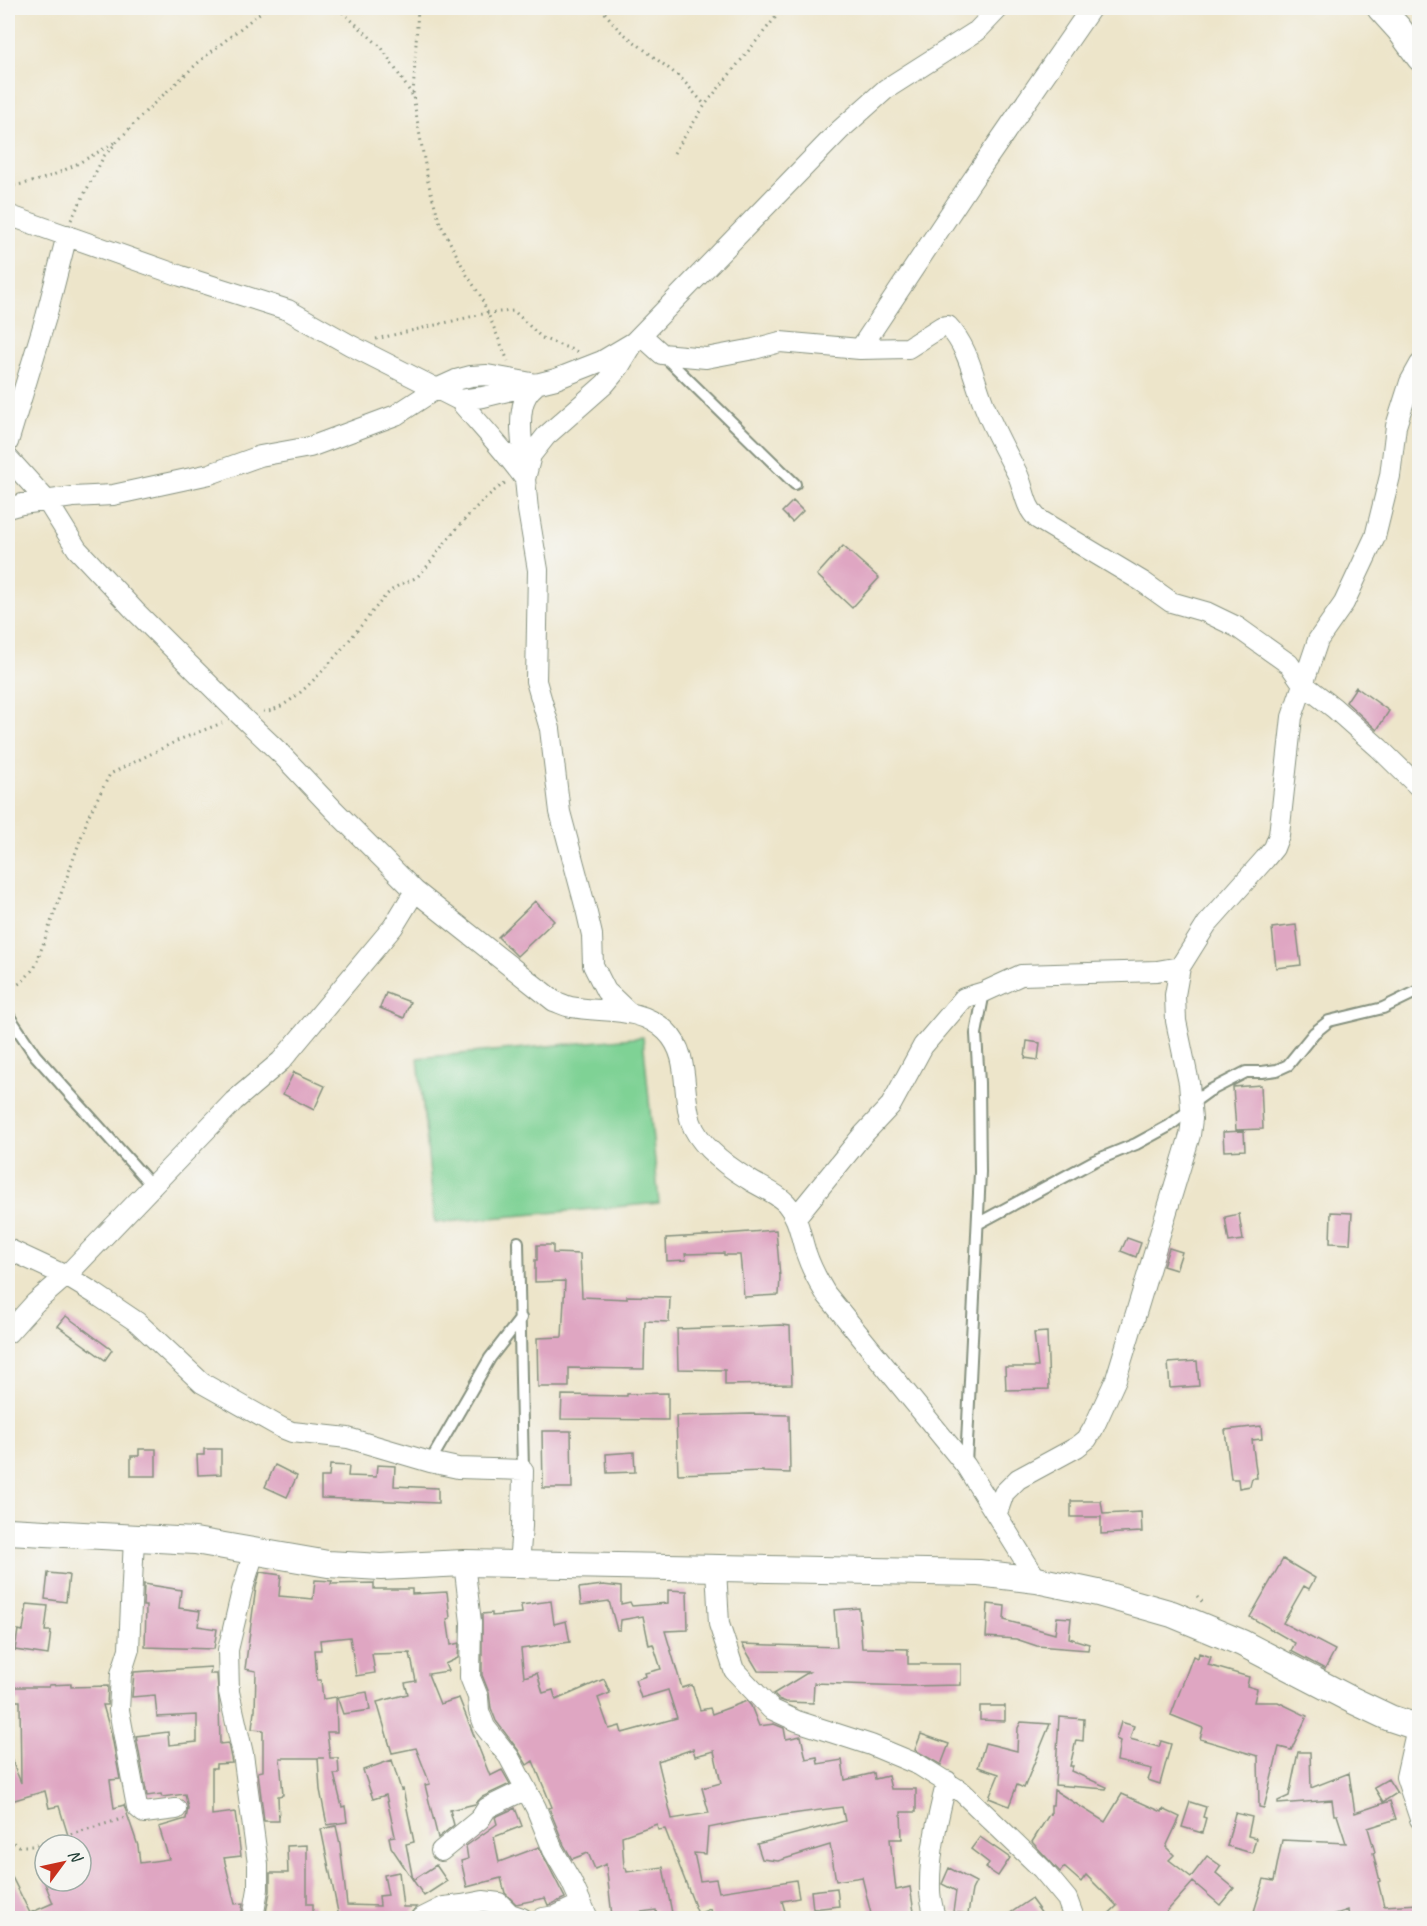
<svg xmlns="http://www.w3.org/2000/svg" width="1427" height="1926" viewBox="0 0 1427 1926" font-family="Caveat,sans-serif">
  <style>
    .green { fill: #7fd295; stroke: #4f8864; stroke-width: 1.5 }
    .building { fill: #dfa6c2; fill-rule: evenodd }
    .lines { fill: none; stroke-linecap: round; stroke-linejoin: round }
    .service-casing { stroke: #86917f; stroke-width: 14 }
    .minor-casing { stroke: #86917f; stroke-width: 22 }
    .tertiary-casing { stroke: #86917f; stroke-width: 28 }
    .path { stroke: #86917f; stroke-width: 3; stroke-dasharray: 1.5 4.5; stroke-linecap: butt }
    .service { stroke: #fff; stroke-width: 10 }
    .minor { stroke: #fff; stroke-width: 20 }
    .tertiary { stroke: #fff; stroke-width: 26 }
  </style>
  <rect width="100%" height="100%" fill="#f6f6f2"/>
  <filter id="ink" filterUnits="userSpaceOnUse"><feTurbulence type="fractalNoise" baseFrequency=".0167" numOctaves="2"/><feDisplacementMap in="SourceGraphic" scale="12" xChannelSelector="R" yChannelSelector="G"/><feConvolveMatrix kernelMatrix="1 2 1 2 8 2 1 2 1" color-interpolation-filters="sRGB"/></filter>
  <filter id="wash" filterUnits="userSpaceOnUse"><feTurbulence type="fractalNoise" baseFrequency=".008" numOctaves="4" result="noise"/><feDisplacementMap in="SourceGraphic" scale="24" xChannelSelector="R" yChannelSelector="G"/><feGaussianBlur stdDeviation="1.35" result="paint"/><feColorMatrix in="noise" values="0 0 0 0 0 0 0 0 0 0 0 0 0 0 0 0 0 1.4 0 .05"/><feComposite in="paint" operator="in"/></filter>
  <g filter="url(#wash)">
    <rect width="100%" height="100%" fill="#ede5ca"/>
    <!-- green -->
    <path class="green" d="M643 1037 659 1203 435 1223 418 1058Z"/>
    <g id="blocks">
      <!-- building -->
      <path class="building" d="M793 501 803 511 792 522 782 512Z
        M843 546 879 578 852 608 817 575Z
        M1356 687 1389 711 1377 730 1346 702Z
        M535 901 554 921 517 956 498 937Z
        M1296 925 1301 965 1276 968 1272 928Z
        M386 993 410 1002 404 1018 380 1008Z
        M1027 1041 1040 1043 1038 1060 1025 1058Z
        M294 1072 325 1086 314 1110 283 1094Z
        M1261 1085 1263 1129 1236 1130 1233 1087Z
        M1244 1131 1245 1150 1224 1151 1223 1132Z
        M1331 1212 1352 1213 1350 1244 1330 1243Z
        M1239 1214 1243 1240 1229 1242 1225 1217Z
        M776 1230 780 1277 779 1295 744 1297 740 1255H724V1253L685 1254 686 1260 667 1261 666 1238 723 1235V1234Z
        M1127 1238 1141 1243 1136 1257 1121 1251Z
        M537 1245H553V1253L580 1254 582 1297 627 1299V1296L670 1297 669 1322 645 1321 644 1369 569 1368V1387H538L537 1338 562 1337 565 1281 535 1282V1260H537Z
        M1169 1248 1182 1252 1176 1270 1163 1266Z
        M66 1316 112 1350 105 1360 58 1326Z
        M781 1325 790 1326 792 1384 725 1385V1370L678 1369 677 1329Z
        M1047 1332 1049 1389 1006 1390 1005 1367H1038L1034 1333Z
        M1197 1361 1199 1386 1170 1388 1168 1363Z
        M668 1393V1420L561 1419 562 1395 627 1396V1394Z
        M750 1414 789 1415 790 1473 763 1472V1471L678 1474 676 1416Z
        M1261 1426 1262 1439 1252 1440 1257 1478H1252L1250 1486 1239 1488 1238 1479H1231L1225 1430Z
        M542 1431H571L572 1488H543Z
        M139 1449H156V1476H131V1456H139Z
        M204 1449H221V1474L198 1475 197 1455H204Z
        M634 1452 635 1472 607 1473 606 1454Z
        M275 1465 297 1476 287 1497 265 1487Z
        M330 1465 349 1466 348 1476 376 1477 377 1465 395 1466 394 1486 438 1488V1503L321 1498V1477H329Z
        M1071 1501H1101L1103 1514 1141 1512 1142 1532 1101 1534V1517H1071Z
        M1283 1559 1315 1578 1309 1589 1304 1586 1283 1623 1335 1650 1325 1669 1291 1651 1295 1643 1250 1617Z
        M260 1572 281 1575 279 1596 313 1599 315 1580 332 1581 331 1584 374 1583V1589H412V1594L447 1592 450 1618 447 1619 451 1645 459 1643 458 1658 445 1664 448 1671 428 1674 440 1704 459 1698 490 1776 502 1770 510 1784 482 1797 475 1804 450 1810 454 1825 438 1838 425 1785 430 1784 416 1748 392 1753 377 1702 408 1694 405 1683 416 1681 410 1653 372 1654 375 1673 356 1676 350 1637 320 1640 321 1650H315L317 1680H321L323 1699 336 1697 337 1732H327L330 1758H338L339 1774H334L342 1807 345 1806 347 1822 327 1825 320 1790 318 1758H324H280L283 1795 278 1796 279 1821H264L258 1772 263 1771V1730L252 1729 254 1711H255L256 1671 245 1669 256 1587Z
        M48 1573 69 1575 66 1602 45 1599Z
        M144 1584 181 1590 179 1608 200 1611 198 1626 217 1629 214 1649 145 1647 146 1606H143Z
        M603 1585 621 1587V1604L630 1602 632 1606 668 1603V1590L687 1591 688 1630 665 1631 682 1688 692 1685 700 1710 710 1708 712 1714 747 1701 751 1706 759 1726 774 1724 784 1728 786 1739 801 1736 806 1759 817 1757 818 1764 842 1760 845 1780 874 1773 875 1779 888 1776 891 1789H916V1812H901L902 1839H890L896 1890 910 1887 915 1918H872L862 1877 836 1881 830 1845 778 1861 762 1859 757 1844 845 1821 842 1807 748 1820 708 1828 706 1854 694 1853 700 1881 716 1879 719 1892 796 1880 799 1898 782 1901 787 1918H712L710 1909 698 1914 665 1829 658 1830 657 1824 622 1836 624 1868H626L627 1872 663 1867 673 1918H657L656 1910 612 1916 606 1864 595 1869 588 1853 572 1859 564 1845 549 1808 552 1807 533 1761 527 1765 518 1750 496 1721 491 1708 489 1693 482 1675V1614L492 1613V1616L522 1613 521 1605 551 1601 554 1624 566 1621 570 1642 521 1649 524 1677 537 1673 543 1693 553 1690 556 1700 604 1679 610 1693 598 1698 609 1729 620 1726 622 1733 677 1718 668 1690 641 1698 635 1680 646 1676 645 1673 661 1669 653 1644 649 1645 643 1616 621 1620 620 1630H617L609 1601 581 1605 579 1588ZM693 1749 695 1756 714 1751 721 1783 702 1788 709 1813 672 1819 658 1761Z
        M27 1604 48 1606 45 1631H51L48 1655 15 1650 18 1630 23 1631Z
        M988 1604 1005 1606 1004 1620 1055 1634 1057 1617 1071 1618 1069 1638 1089 1644 1088 1650 1037 1646 1016 1639 986 1637Z
        M859 1608 862 1648 908 1649V1664H961V1685L908 1686 814 1683 813 1703 786 1702 778 1699 773 1694 809 1672 758 1671 742 1644 837 1647 834 1610Z
        M1199 1653 1211 1657 1208 1665 1249 1677 1247 1686 1257 1689 1254 1702H1278L1307 1716 1291 1750 1279 1747 1264 1808 1259 1807 1258 1756 1200 1739 1203 1728 1171 1715 1193 1656 1198 1658Z
        M211 1667 210 1674H217L219 1704 220 1744 228 1743 232 1763 216 1764V1768H212V1815L235 1812 241 1856 224 1858 235 1904 243 1903 241 1918H14L8 1905V1869L30 1913 53 1903 44 1881H81V1845H71L59 1806 49 1808 45 1791 8 1802V1751L21 1783 20 1701H8V1687H49V1685L71 1684V1687L108 1686 107 1705H103L112 1737 120 1779 110 1780 114 1808 124 1805 138 1846 140 1863 169 1859 159 1827 186 1819 188 1808 185 1794 162 1797 161 1794 147 1796 136 1736 168 1732 169 1745 197 1742V1715L157 1717 155 1695 132 1697 134 1672Z
        M367 1692 370 1710 343 1714 337 1697Z
        M980 1706H1005V1721L980 1720Z
        M1059 1717 1084 1719 1083 1741 1076 1740 1070 1766H1073L1071 1771 1107 1787 1106 1789 1055 1785Z
        M1021 1722 1050 1724 1024 1788 1017 1785 1009 1806 989 1798 999 1774 978 1767 985 1743 1017 1751 1018 1728Z
        M1121 1722 1134 1726 1130 1739 1159 1747 1161 1741 1171 1744 1160 1784 1148 1780 1152 1769 1117 1761 1120 1741 1116 1739Z
        M921 1734 949 1744 941 1765 915 1750Z
        M1298 1752H1310L1311 1788 1349 1773 1355 1813 1390 1801 1396 1819 1368 1828 1375 1852 1373 1853 1380 1881 1378 1882 1384 1906 1419 1904V1918H1349L1348 1910 1324 1918H1252L1264 1879 1274 1881 1282 1840 1346 1843 1337 1815H1334L1332 1800 1278 1804V1801L1289 1796Z
        M392 1760 401 1790 403 1789 414 1842 406 1844 413 1880 391 1847 389 1837 395 1836 386 1795 373 1799 363 1770Z
        M1388 1779 1397 1793 1383 1802 1374 1787Z
        M1054 1790 1105 1822 1122 1794 1162 1812 1163 1809 1180 1817 1166 1847 1174 1855 1169 1860 1191 1877 1207 1856 1221 1866 1216 1873 1234 1888 1220 1905 1193 1882 1161 1918H1104L1117 1906 1086 1875 1081 1882 1064 1867 1060 1872 1032 1842 1050 1813 1051 1814V1805H1053Z
        M1190 1802 1206 1807 1203 1817 1206 1818 1202 1833 1182 1827Z
        M515 1808 522 1826 494 1837 499 1862 539 1847 565 1898 552 1904 548 1905 545 1898 516 1904 505 1893 501 1878 467 1887 461 1861 468 1859 466 1846 497 1824 495 1817Z
        M1235 1813 1252 1817 1248 1836 1256 1838 1252 1853 1227 1846Z
        M336 1826 340 1844 347 1905 380 1906 379 1896 388 1895 384 1875 399 1872 403 1907H417L412 1912 410 1918 339 1917 321 1829Z
        M980 1837 1010 1858 998 1876 986 1868 989 1863 971 1849Z
        M307 1845V1904H313V1918H265L270 1891V1873H288L287 1846Z
        M436 1865 447 1881 424 1896 413 1880Z
        M949 1868 976 1882 972 1890 968 1914 953 1912 956 1891 942 1884Z
        M837 1888 839 1906 813 1909 811 1891Z
        M1031 1899 1045 1918H1003Z"/>
    </g>
  </g>
  <g filter="url(#ink)">
    <use href="#blocks" fill-opacity="0" stroke="#86917f" stroke-width="1.5"/>
    <g class="lines">
      <defs>
        <path id="service" d="M664 356 795 484
          M8 1015 35 1055 152 1186
          M1191 1104 1209 1091 1246 1072H1262L1277 1070 1288 1065 1314 1033 1329 1021 1383 1008 1420 990
          M979 1223 1094 1161 1136 1144 1169 1126 1191 1109
          M518 1242 523 1470
          M430 1462 490 1358 521 1318
          M966 1464 980 1172 979 1083 976 1034 984 992"/>
        <path id="minor" d="M8 215 181 276 288 310 350 345 459 400 483 397 556 379 602 361 634 342 840 130 886 89 977 31 999 8
          M641 335 662 354 706 358 754 349 780 342 860 349 908 348 941 327 948 326C970 349 974 382 986 410 995 432 1006 452 1017 473 1025 489 1024 506 1038 519L1143 582 1171 602 1206 612 1237 627 1289 664 1303 684 1334 708 1379 748 1420 788
          M860 349 969 185 1091 8
          M459 400C481 426 505 451 525 479
          M8 442 46 317 67 235
          M8 458 47 501 77 549 135 611 240 715 281 754 334 810 415 891 554 1001C560 1003 565 1006 571 1007 604 1013 640 1006 666 1031 691 1055 681 1092 691 1122 699 1145 727 1166 748 1179 760 1187 775 1192 786 1203 799 1218 800 1235 806 1253 811 1268 818 1281 826 1294L966 1466 1037 1580
          M8 508 22 504 73 497 113 495 210 474 260 456 310 447 396 415 436 389 456 380 471 376 487 375 537 384C534 387 529 391 527 395 516 412 523 451 525 470
          M628 1012 606 991 593 965 592 935 586 909 560 812 550 729 536 681 538 570 528 510 525 479 531 455 546 436 605 384 619 367 633 344
          M796 1217 861 1137 891 1105 923 1046 964 998 984 992 1021 975 1157 971 1180 967
          M8 1249 66 1276 94 1293 137 1322 202 1383 282 1428 292 1432 348 1438 430 1462 458 1468 523 1470 522 1526 519 1565
          M8 1333 35 1303 66 1276 234 1101 281 1061 393 927 415 891
          M997 1513 1004 1493 1018 1479 1077 1447 1087 1439 1093 1429 1116 1379 1190 1135 1192 1119 1189 1083 1176 1021 1175 995 1180 967 1207 924 1265 859 1274 848 1279 835 1292 717 1318 640 1344 603 1375 537 1390 476 1396 426 1410 382 1420 364
          M134 1538 129 1649 121 1674 119 1710 137 1807 144 1813 176 1809
          M464 1563 471 1622 470 1677 478 1697 479 1711 485 1727 509 1757 536 1808 553 1850 571 1881 588 1918
          M716 1569 719 1624 734 1670 771 1709 797 1721 871 1745 919 1765 962 1792 1042 1869 1067 1899 1074 1918
          M1417 1728 1406 1777 1420 1819
          M441 1851 480 1819 487 1808 526 1789
          M462 1905 483 1901 499 1903 510 1914 522 1918
          M253 1918 258 1889V1864L243 1754 229 1692 228 1650 242 1591 254 1552
          M422 1918 444 1907 462 1905 464 1918
          M543 1918 556 1916 581 1904
          M935 1918C933 1909 930 1899 930 1890 929 1853 938 1817 947 1781"/>
        <path id="tertiary" d="M1380 8 1399 29 1420 58
          M8 1531 195 1541 328 1564 381 1567 464 1563 979 1573 1037 1580 1098 1593 1172 1614 1242 1643 1352 1700 1390 1718 1420 1728"/>
      </defs>
      <!-- service casing -->
      <use href="#service" class="service-casing"/>
      <!-- minor casing -->
      <use href="#minor" class="minor-casing"/>
      <!-- tertiary casing -->
      <use href="#tertiary" class="tertiary-casing"/>
      <!-- path -->
      <path class="path" d="M338 8 382 48 412 95
        M418 8 413 96 428 182 440 223 467 275 480 295 508 361
        M601 8 619 30 681 78 705 105
        M674 153 705 105 783 8
        M8 186C47 183 82 162 115 142
        M71 220 104 156 146 111 201 60 266 8
        M376 339 487 313 514 311 542 338 578 352
        M263 711C296 714 357 629 378 605 384 597 392 588 402 584 407 581 413 580 418 576 428 567 436 554 444 544 462 522 481 499 505 483
        M8 990 22 982 35 967 89 815 110 774 181 739 222 723
        M1197 1596 1205 1605
        M8 1840 19 1846H31L125 1818"/>
      <!-- service -->
      <use href="#service" class="service"/>
      <!-- minor -->
      <use href="#minor" class="minor"/>
      <!-- tertiary -->
      <use href="#tertiary" class="tertiary"/>
    </g>
  </g>
  <!-- margin -->
  <rect width="1427" height="1926" fill="none" stroke="#f6f6f2" stroke-width="30"/>
  <!-- north arrow -->
  <g transform="translate(63 1863) rotate(57)"><circle r="28" fill="#f6f6f2" stroke="#a0aca6" stroke-width="1.5"/>
  <path d="M0-4.5L10 22L0 15L-10 22Z" fill="#c8321e"/>
  <text y="-9" font-size="16" font-weight="bold" text-anchor="middle" fill="#1f3d34">N</text>
  </g>
</svg>
